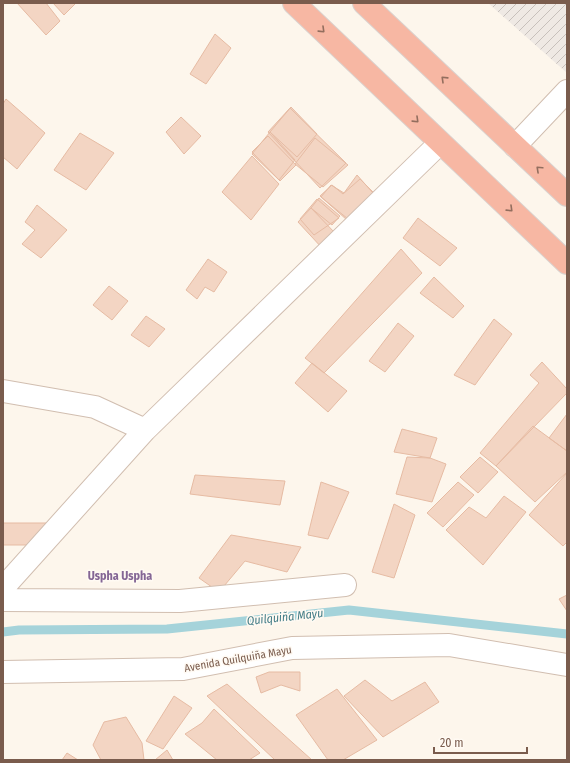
<svg xmlns="http://www.w3.org/2000/svg" width="570" height="763" viewBox="0 0 570 763" font-family="'Fira Sans Condensed',sans-serif">
  <style>
    .industrial { fill: url(#industrial-furrows) }
    .lines { fill: none; stroke-linecap: round; stroke-linejoin: round }
    .stream { stroke: #a5d3da; stroke-width: 9 }
    .building { fill: #f3d5c3; stroke: #e6bba3 }
    .minor-casing { stroke: #d1beb0; stroke-width: 24 }
    .highway-casing { stroke: #dad1cd; stroke-width: 24 }
    .minor { stroke: #fff; stroke-width: 22 }
    .highway { stroke: #f7b7a3; stroke-width: 22 }
    .oneway { stroke: #936e5e }
    .labels { text-anchor: middle; dominant-baseline: central; stroke-width: 3; stroke-linejoin: round; paint-order: stroke }
    .street-label { font-size: 11px; fill: #7a5c4d; stroke: #fffaf3 }
    .neighbourhood-label { font-size: 12px; font-weight: bold; fill: #846695; stroke: #fffaf3 }
    .water-label { font-size: 12px; font-style: italic; fill: #437c86; stroke: #fffaf3 }
  </style>
  <defs>
    <pattern id="industrial-furrows" width="10" height="10" patternUnits="userSpaceOnUse"><rect width="10" height="10" fill="#efe9e4"/><path d="M-1 1l2-2M0 10L10 0M9 11l2-2" fill="none" stroke="#c7c0bb"/></pattern>
  </defs>
  <rect width="100%" height="100%" fill="#fdf6ec"/>
  <!-- industrial -->
  <path class="industrial" d="M488 3H567V73Z"/>
  <g class="lines">
    <!-- stream -->
    <path class="stream" d="M3 632 19 630 167 629 349 610 567 634"/>
  </g>
  <!-- building -->
  <path class="building" d="M17 3H46L60 21 46 35Z
    M53 3H76L64 15Z
    M215 34 231 48 206 84 190 74Z
    M6 99 45 133 17 169 3 157V104Z
    M291 107 317 134 297 157 270 132Z
    M290 108 346 163 320 188 268 132Z
    M181 117 201 136 184 154 166 132Z
    M270 132 295 160 279 180 252 154Z
    M80 133 114 153 86 190 54 170Z
    M268 136 296 165 280 181 252 152Z
    M315 138 348 165 323 187 295 164Z
    M252 156 279 184 251 220 222 192Z
    M357 175 373 193 348 219 321 197 331 185 344 193Z
    M360 179 374 193 347 220 320 196 332 185 343 194Z
    M319 198 340 216 332 225 311 208Z
    M317 199 339 218 314 235 300 219Z
    M37 205 67 230 41 258 22 244 35 230 25 222Z
    M311 208 336 234 323 249 298 222Z
    M418 218 457 248 440 266 403 238Z
    M401 249 422 273 324 373 305 358Z
    M208 259 227 272 214 292 205 287 197 299 186 290Z
    M434 277 464 306 453 318 420 293Z
    M109 286 128 301 112 320 93 305Z
    M146 316 165 329 149 347 131 335Z
    M494 319 512 334 475 385 454 375Z
    M398 323 414 336 385 372 369 361Z
    M542 362 567 389V393L496 466 480 453 539 383 530 375Z
    M312 363 347 391 328 412 295 383Z
    M567 414V451L549 438Z
    M533 426 567 451V472L535 502 496 466Z
    M402 429 437 438 430 458 394 452Z
    M407 457 430 458 446 464 432 502 396 494Z
    M480 457 498 472 478 493 460 477Z
    M567 473V542L563 546 529 515Z
    M195 475 285 481 280 505 190 494Z
    M321 482 349 492 328 539 308 535Z
    M458 482 474 495 443 527 427 513Z
    M504 496 526 512 483 565 446 530 469 507 486 518Z
    M394 504 415 515 394 578 372 572Z
    M3 523H47L30 545H3Z
    M231 535 301 547 287 572 245 561 219 592 199 578Z
    M567 595V611L559 599Z
    M269 672H300V691L281 685 261 693 256 677Z
    M365 680 392 701 425 682 439 702 383 737 344 696Z
    M227 684 312 760H275L207 696Z
    M337 689 377 740 343 760H328L296 715Z
    M174 696 192 708 163 749 146 741Z
    M214 709 260 753 249 760H217L185 734 202 723Z
    M126 717 142 743 144 760H101L93 745 104 722Z
    M167 750 173 760H155Z
    M67 753 78 760H62Z"/>
  <g class="lines">
    <defs>
      <path id="minor" d="M515 146 567 91
        M3 391 95 407 145 430
        M3 588 145 430 440 143
        M3 600 180 601 345 585
        M3 672 183 669 292 648 449 645 567 665"/>
      <path id="highway" d="M294 3 567 263
        M364 3 567 195"/>
    </defs>
    <!-- minor casing -->
    <use href="#minor" class="minor-casing"/>
    <!-- highway casing -->
    <use href="#highway" class="highway-casing"/>
    <!-- minor -->
    <use href="#minor" class="minor"/>
    <!-- highway -->
    <use href="#highway" class="highway"/>
  </g>
  <!-- one-way arrows -->
  <defs><path id="oneway-chevron" d="M-2-3.5L2.5 0L-2 3.5" fill="none" stroke-width="1.6" stroke-linecap="round" stroke-linejoin="round"/></defs>
  <g class="oneway">
    <use href="#oneway-chevron" transform="translate(322 30) rotate(44)"/>
    <use href="#oneway-chevron" transform="translate(444 79) rotate(-136)"/>
    <use href="#oneway-chevron" transform="translate(416 120) rotate(44)"/>
    <use href="#oneway-chevron" transform="translate(539 169) rotate(-137)"/>
    <use href="#oneway-chevron" transform="translate(510 209) rotate(44)"/>
  </g>
  <g class="labels">
    <!-- street labels -->
    <g class="street-label">
      <text transform="translate(238 659) rotate(-10)">Avenida Quilquiña Mayu</text>
    </g>
    <!-- neighbourhood labels -->
    <g class="neighbourhood-label">
      <text x="120" y="576">Uspha Uspha</text>
    </g>
    <!-- water labels -->
    <g class="water-label">
      <text transform="translate(285 617) rotate(-6)">Quilquiña Mayu</text>
    </g>
  </g>
  <!-- border -->
  <rect width="570" height="763" fill="none" stroke="#7a5c4d" stroke-width="8"/>
  <!-- scale -->
  <path d="M434 747v6h93v-6" fill="none" stroke="#7a5c4d" stroke-width="2"/>
  <text x="440" y="747" font-size="12" fill="#7a5c4d" stroke="#fffaf3" stroke-width="3" paint-order="stroke">20 m</text>
</svg>
